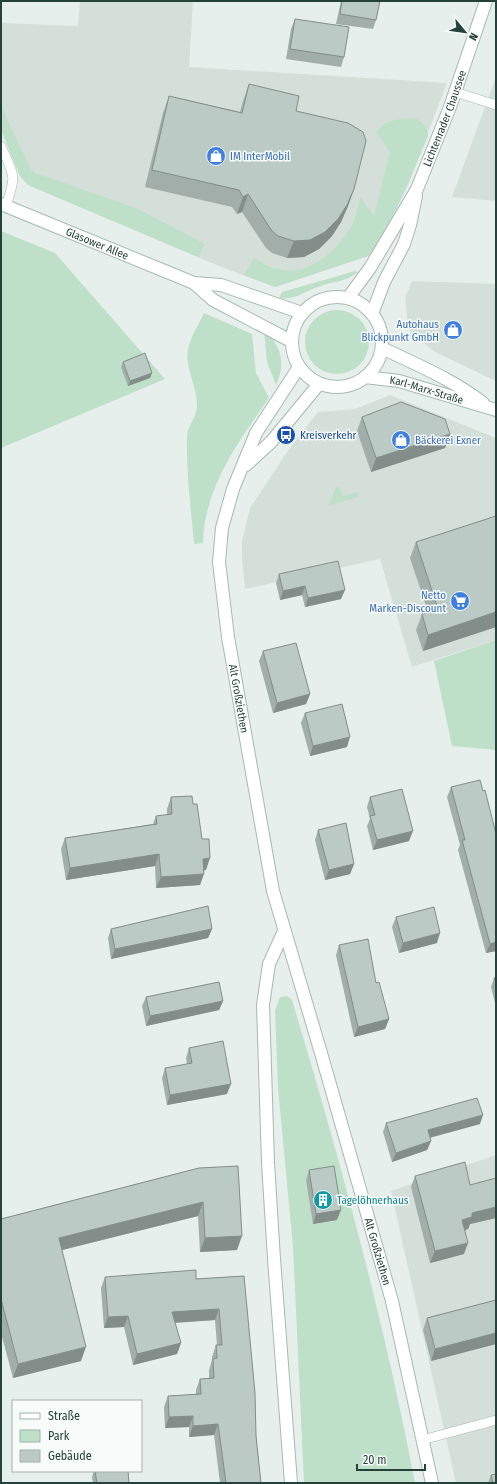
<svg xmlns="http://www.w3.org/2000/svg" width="497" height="1484" viewBox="0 0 497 1484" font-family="'Fira Sans Condensed',sans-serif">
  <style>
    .built { fill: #d4dfda }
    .green { fill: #bfe0c8 }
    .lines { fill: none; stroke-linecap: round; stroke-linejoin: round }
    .service-casing { stroke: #a8b8b2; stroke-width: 10 }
    .minor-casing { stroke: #a8b8b2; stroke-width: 14 }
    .tertiary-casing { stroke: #a8b8b2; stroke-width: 14 }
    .secondary-casing { stroke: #a4bbb3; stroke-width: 14 }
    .service { stroke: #fff; stroke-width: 9 }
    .minor { stroke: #fff; stroke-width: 12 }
    .tertiary { stroke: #fff; stroke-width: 12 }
    .secondary { stroke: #fff; stroke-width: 12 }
    .wall { fill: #a1aea9 }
    .shaded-wall { fill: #838d89 }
    .building { fill: #bbcac4; stroke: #838d89 }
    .labels { text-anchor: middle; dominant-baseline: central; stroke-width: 3; stroke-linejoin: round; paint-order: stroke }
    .street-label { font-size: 11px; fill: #24423a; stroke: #f7fbf9 }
    .shop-label { font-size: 11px; fill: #366cbe; stroke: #f7fbf9; text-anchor: start }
    .transit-label { font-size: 11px; fill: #164399; stroke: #f7fbf9; text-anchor: start }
    .culture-label { font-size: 11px; fill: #0d838f; stroke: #f7fbf9; text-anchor: start }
  </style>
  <rect width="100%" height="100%" fill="#e6efeb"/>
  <!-- built -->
  <path class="built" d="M80 1H193L189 67 447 83 409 183 389 225 371 255 275 287 219 266 28 185 20 176 1 130V23L78 26Z
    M496 77V201L452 197Z
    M412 281 496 284V381L435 352 412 334 408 326 405 298Z
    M390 395 496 438V640L412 667 380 559 245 589 242 558V542L250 508 287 452 318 412 355 409Z
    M496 1155V1483H456L391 1191Z"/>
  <!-- green -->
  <path class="green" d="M1 106 31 169 36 173 136 208 205 244 198 257 28 185 20 176 1 130Z
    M414 118C423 121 427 127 428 136 411 177 394 217 371 255L275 287 244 275 254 257C290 286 327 264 349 230 356 220 358 208 360 197L374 216 390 152 377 133C384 118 399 120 414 118Z
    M1 231 55 253 165 379 1 448Z
    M355 271 358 272C346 282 335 281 321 286 305 290 296 301 279 298L282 292Z
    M305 342a32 32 0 1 1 64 0a32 32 0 1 1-64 0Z
    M204 313 252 334 256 373 269 398C239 441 204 488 203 543L194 544C191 509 186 472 187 437 187 426 197 417 197 406 197 391 191 379 188 364 184 346 197 328 204 313Z
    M264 331C282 345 286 364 276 385L267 362Z
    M339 486 343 496 357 492 358 497 328 506 336 487Z
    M496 640V750L452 746 434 661Z
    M287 996 292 1000C340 1159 384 1320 415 1483H304L293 1247 278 1088 275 1010 280 997Z"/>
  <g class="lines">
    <defs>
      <path id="service" d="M455 92 496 105
        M1 146C14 176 17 174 6 206
        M422 1440 496 1420"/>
      <path id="minor" d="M284 931 269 964 263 1005 268 1163 274 1259 291 1483"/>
      <g id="tertiary">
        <path id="s1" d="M348 298 370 268 417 189 450 107 486 1"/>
        <path d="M372 314 384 282 404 244 410 225 416 196"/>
        <path id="s2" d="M299 367 256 433 233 489 222 528 219 562 228 637 273 891 321 1053 392 1301 432 1483"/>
        <path d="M246 465 271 442 319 384"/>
      </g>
      <g id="secondary">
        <path id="s3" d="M1 204 194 283 221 285 302 313"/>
        <path d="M194 283 213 300 291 341"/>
        <circle cx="337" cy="342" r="45"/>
        <path d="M382 348C417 365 452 379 483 403"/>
        <path id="s4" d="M365 377 399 381 496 410"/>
      </g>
    </defs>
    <!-- service casing -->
    <use href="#service" class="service-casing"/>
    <!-- minor casing -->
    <use href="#minor" class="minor-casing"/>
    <!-- tertiary casing -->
    <use href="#tertiary" class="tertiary-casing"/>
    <!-- secondary casing -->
    <use href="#secondary" class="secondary-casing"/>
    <!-- service -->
    <use href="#service" class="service"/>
    <!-- minor -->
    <use href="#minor" class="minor"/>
    <!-- tertiary -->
    <use href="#tertiary" class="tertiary"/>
    <!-- secondary -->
    <use href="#secondary" class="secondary"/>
  </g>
  <!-- wall -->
  <path class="wall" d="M341 1H380L376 20 373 29 336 24Z
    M295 19 344 57 341 67 286 59 291 29Z
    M249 84 296 111 354 189 348 206 341 222 332 236 319 249 304 257 287 258 272 253 266 248 242 212 237 214 232 207 145 187 163 113 169 96 240 112 243 101Z
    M123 362 152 373 150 378 128 386 121 367Z
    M362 417 450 434 445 448 371 472 357 431Z
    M496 516V627L423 651 416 630 422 614 428 612 410 558 416 542Z
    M279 574 341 599 305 607 302 595 280 600 276 583Z
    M263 651 310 694 306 704 273 713 259 661Z
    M305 713 347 747 310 756 301 723Z
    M451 787 483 791 496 834V951L486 953 458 850 460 845 447 797Z
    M171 797 193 804 206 870H204L200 885 156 888 155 866 66 880 61 849 65 838 153 824 156 816 167 815V809Z
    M370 797 409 841 373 850 367 826 370 819 367 807Z
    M318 830 354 864 350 874 325 880 315 840Z
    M396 917 437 943 399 953 392 927Z
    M111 929H212L208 938 111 959 108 938Z
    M339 945 376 983 389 1019 385 1029 354 1037 336 955Z
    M496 977V1007L491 987 494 978Z
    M146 997 223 1001 219 1010 146 1026 142 1006Z
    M189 1048 227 1094 167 1105 162 1078 165 1068 187 1064 186 1058Z
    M386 1123 480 1124 430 1138 431 1141 427 1150 392 1162 383 1132Z
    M199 1168 237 1250 200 1252 198 1216 62 1250 81 1361 13 1378 1 1333V1219Z
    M309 1170 337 1220 313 1224 306 1180Z
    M415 1176 470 1185 496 1178V1218L470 1224 468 1229 465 1230 464 1254 430 1263 411 1187Z
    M244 1276 256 1436 261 1483H220L214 1435 189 1437V1427L165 1428 164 1407 168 1396 196 1394V1390L200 1379 209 1378V1370L212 1360V1357L216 1345H217L215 1320 175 1323 181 1343 177 1354 133 1365 124 1327 104 1328 101 1288 105 1277 196 1279Z
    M496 1300V1344L431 1361 423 1330 427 1318Z
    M94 1471H128L129 1483H93L92 1477Z
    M491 1475 496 1483H488Z"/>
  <!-- shaded-wall -->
  <path class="shaded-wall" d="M354 189 348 206 341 222 332 236 319 249 304 257 287 258 294 241Z
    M248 194 242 212 237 214 243 197Z
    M152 373 150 378 128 386 130 381Z
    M450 434 445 448 371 472 376 458Z
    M305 586 302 595 280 600 283 591Z
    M345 590 341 599 305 607 308 598Z
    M496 612V627L423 651 428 635Z
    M310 694 306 704 273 713 277 703Z
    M350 737 347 747 310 756 313 746Z
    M413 831 409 841 373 850 377 840Z
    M159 854 155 866 66 880 70 868Z
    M210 858 206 870 199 871 203 859Z
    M354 864 350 874 325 880 329 870Z
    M204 874 200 885 156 888 161 877Z
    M212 929 208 938 111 959 115 949Z
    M440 933 437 943 399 953 403 943Z
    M496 942V951L486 953 490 944Z
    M223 1001 219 1010 146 1026 150 1016Z
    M389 1019 385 1029 354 1037 358 1027Z
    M231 1084 227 1094 167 1105 170 1095Z
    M483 1115 480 1124 424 1139 428 1130Z
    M431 1141 427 1150 392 1162 396 1153Z
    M203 1202 198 1216 54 1252 59 1238Z
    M496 1207V1218L470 1224 468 1229 458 1232 462 1220 472 1213Z
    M341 1210 337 1220 313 1224 316 1214Z
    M242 1236 237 1250 200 1252 205 1238Z
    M468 1243 464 1254 430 1263 435 1251Z
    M219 1309 215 1320 168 1323 172 1312Z
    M128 1316 124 1327 104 1328 108 1317Z
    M496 1333V1344L431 1361 435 1349Z
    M181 1343 177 1354 133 1365 137 1354Z
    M86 1347 81 1361 13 1378 18 1364Z
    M193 1416 189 1427 165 1428 169 1417Z
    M218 1424 214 1435 189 1437 193 1426Z"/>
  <!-- building -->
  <path class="building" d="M342 1H380L376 20 340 14Z
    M295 19 349 27 344 57 290 49Z
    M249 84 299 96 296 111 348 123 363 132 366 141 354 189 347 205 338 219 325 232 310 240 294 241 278 236 272 231 248 194 243 197 239 190 152 170 169 96 242 113Z
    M145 353 152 373 130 381 123 362Z
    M401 402 445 419 450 434 376 458 362 417Z
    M496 516V612L428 635 422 614 438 609 416 542Z
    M338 561 345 590 308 598 305 586 283 591 279 574Z
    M296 643 310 694 277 703 263 651Z
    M342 704 350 737 313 746 305 713Z
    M480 780 483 791 485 790 496 834V942L490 944 462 840H465L451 787Z
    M402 789 413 831 377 840 370 816 375 815 370 797Z
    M192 796 193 804H197L202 839H209L210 858 203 859 204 874 161 877 159 854 70 868 65 838 157 824 156 816 172 814 171 797Z
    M346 823 354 864 329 870 318 830Z
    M208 906 212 929 115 949 111 929Z
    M434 907 440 933 403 943 396 917Z
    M368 939 376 983 379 982 389 1019 358 1027 339 945Z
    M496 977V984L494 978Z
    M219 982 223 1001 150 1016 146 997Z
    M223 1041 231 1084 170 1095 165 1068 192 1063 189 1048Z
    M477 1098 483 1115 428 1130 431 1141 396 1153 386 1123Z
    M465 1162 470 1185 496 1178V1207L472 1213V1217L462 1220 468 1243 435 1251 415 1176Z
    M238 1166 242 1236 205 1238 203 1202 59 1238 86 1347 18 1364 1 1299V1219L199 1168Z
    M334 1166 341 1210 316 1214 309 1170Z
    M196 1270V1279L244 1276 255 1393 256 1436 261 1483H226L218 1424 193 1426V1416L169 1417 168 1396 201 1394 200 1379 214 1378 213 1359 217 1358 216 1345H222L219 1309 172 1312 181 1343 137 1354 128 1316 108 1317 105 1277Z
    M496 1300V1333L435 1349 427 1318Z
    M95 1471H128L129 1483H97Z
    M496 1474V1483H493L491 1475Z"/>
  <!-- icons -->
  <defs>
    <symbol id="shop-disc" viewBox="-11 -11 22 22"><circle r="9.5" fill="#3f7fe0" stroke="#f7fbf9"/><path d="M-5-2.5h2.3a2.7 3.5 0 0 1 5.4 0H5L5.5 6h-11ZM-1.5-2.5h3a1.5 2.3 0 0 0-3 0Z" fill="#fff"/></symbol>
    <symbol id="bus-disc" viewBox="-11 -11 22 22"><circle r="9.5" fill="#1a4fb4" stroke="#f7fbf9"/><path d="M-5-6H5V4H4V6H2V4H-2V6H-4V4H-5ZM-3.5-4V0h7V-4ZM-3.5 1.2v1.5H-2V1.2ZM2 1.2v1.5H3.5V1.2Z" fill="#fff"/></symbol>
    <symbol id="supermarket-disc" viewBox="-11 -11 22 22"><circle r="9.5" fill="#3f7fe0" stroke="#f7fbf9"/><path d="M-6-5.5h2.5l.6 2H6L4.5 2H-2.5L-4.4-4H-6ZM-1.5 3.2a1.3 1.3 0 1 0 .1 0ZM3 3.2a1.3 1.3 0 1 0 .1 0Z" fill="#fff"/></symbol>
    <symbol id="building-disc" viewBox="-11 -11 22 22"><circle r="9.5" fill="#0f9aa8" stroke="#f7fbf9"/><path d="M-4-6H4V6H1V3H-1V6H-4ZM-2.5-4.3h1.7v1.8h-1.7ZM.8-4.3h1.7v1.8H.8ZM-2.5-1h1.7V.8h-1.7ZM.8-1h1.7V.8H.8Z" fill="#fff"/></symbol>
  </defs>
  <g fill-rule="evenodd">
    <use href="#shop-disc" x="205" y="145" width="22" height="22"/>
    <use href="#shop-disc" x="442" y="319" width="22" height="22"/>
    <use href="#bus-disc" x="275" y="424" width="22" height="22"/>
    <use href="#shop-disc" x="390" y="429" width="22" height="22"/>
    <use href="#supermarket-disc" x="449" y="590" width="22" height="22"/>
    <use href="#building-disc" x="312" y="1189" width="22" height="22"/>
  </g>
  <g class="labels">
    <!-- street labels -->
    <g class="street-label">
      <text stroke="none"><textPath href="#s1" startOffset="205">Lichtenrader Chaussee</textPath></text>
      <text stroke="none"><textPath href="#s3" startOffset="104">Glasower Allee</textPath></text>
      <text stroke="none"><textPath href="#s4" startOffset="63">Karl-Marx-Straße</textPath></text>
      <text stroke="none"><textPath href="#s2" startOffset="352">Alt Großziethen</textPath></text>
      <text stroke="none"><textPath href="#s2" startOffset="923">Alt Großziethen</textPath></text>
    </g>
    <!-- shop labels -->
    <g class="shop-label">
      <text x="230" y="156">IM InterMobil</text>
      <text x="439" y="324" text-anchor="end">Autohaus<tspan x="439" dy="13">Blickpunkt GmbH</tspan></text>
      <text x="415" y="440">Bäckerei Exner</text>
      <text x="446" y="595" text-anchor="end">Netto<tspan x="446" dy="13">Marken-Discount</tspan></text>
    </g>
    <!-- transit labels -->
    <g class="transit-label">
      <text x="300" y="435">Kreisverkehr</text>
    </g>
    <!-- culture labels -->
    <g class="culture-label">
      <text x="337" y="1200">Tagelöhnerhaus</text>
    </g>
  </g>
  <!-- border -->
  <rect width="497" height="1484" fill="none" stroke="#24423a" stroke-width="4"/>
  <!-- legend -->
  <rect x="12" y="1400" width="130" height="72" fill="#f7fbf9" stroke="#a3b1ad"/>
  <rect x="20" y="1413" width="20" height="6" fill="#ffffff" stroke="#a3b1ad"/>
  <text x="48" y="1420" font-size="12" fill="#24423a">Straße</text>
  <rect x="20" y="1430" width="20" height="12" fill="#bfe0c8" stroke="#a3b1ad"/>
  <text x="48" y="1440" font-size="12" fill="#24423a">Park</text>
  <rect x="20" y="1450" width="20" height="12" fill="#bbcac4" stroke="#a3b1ad"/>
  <text x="48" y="1460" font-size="12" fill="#24423a">Gebäude</text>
  <!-- north arrow -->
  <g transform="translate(465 32) rotate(119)" stroke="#f7fbf9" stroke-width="3" paint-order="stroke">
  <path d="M0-3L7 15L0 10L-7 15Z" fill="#24423a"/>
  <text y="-6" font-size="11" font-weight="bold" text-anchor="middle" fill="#24423a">N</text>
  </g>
  <!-- scale -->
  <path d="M357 1464v6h68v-6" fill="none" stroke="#24423a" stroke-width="2"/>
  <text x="363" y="1464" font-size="12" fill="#24423a" stroke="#f7fbf9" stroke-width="3" paint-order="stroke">20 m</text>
</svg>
